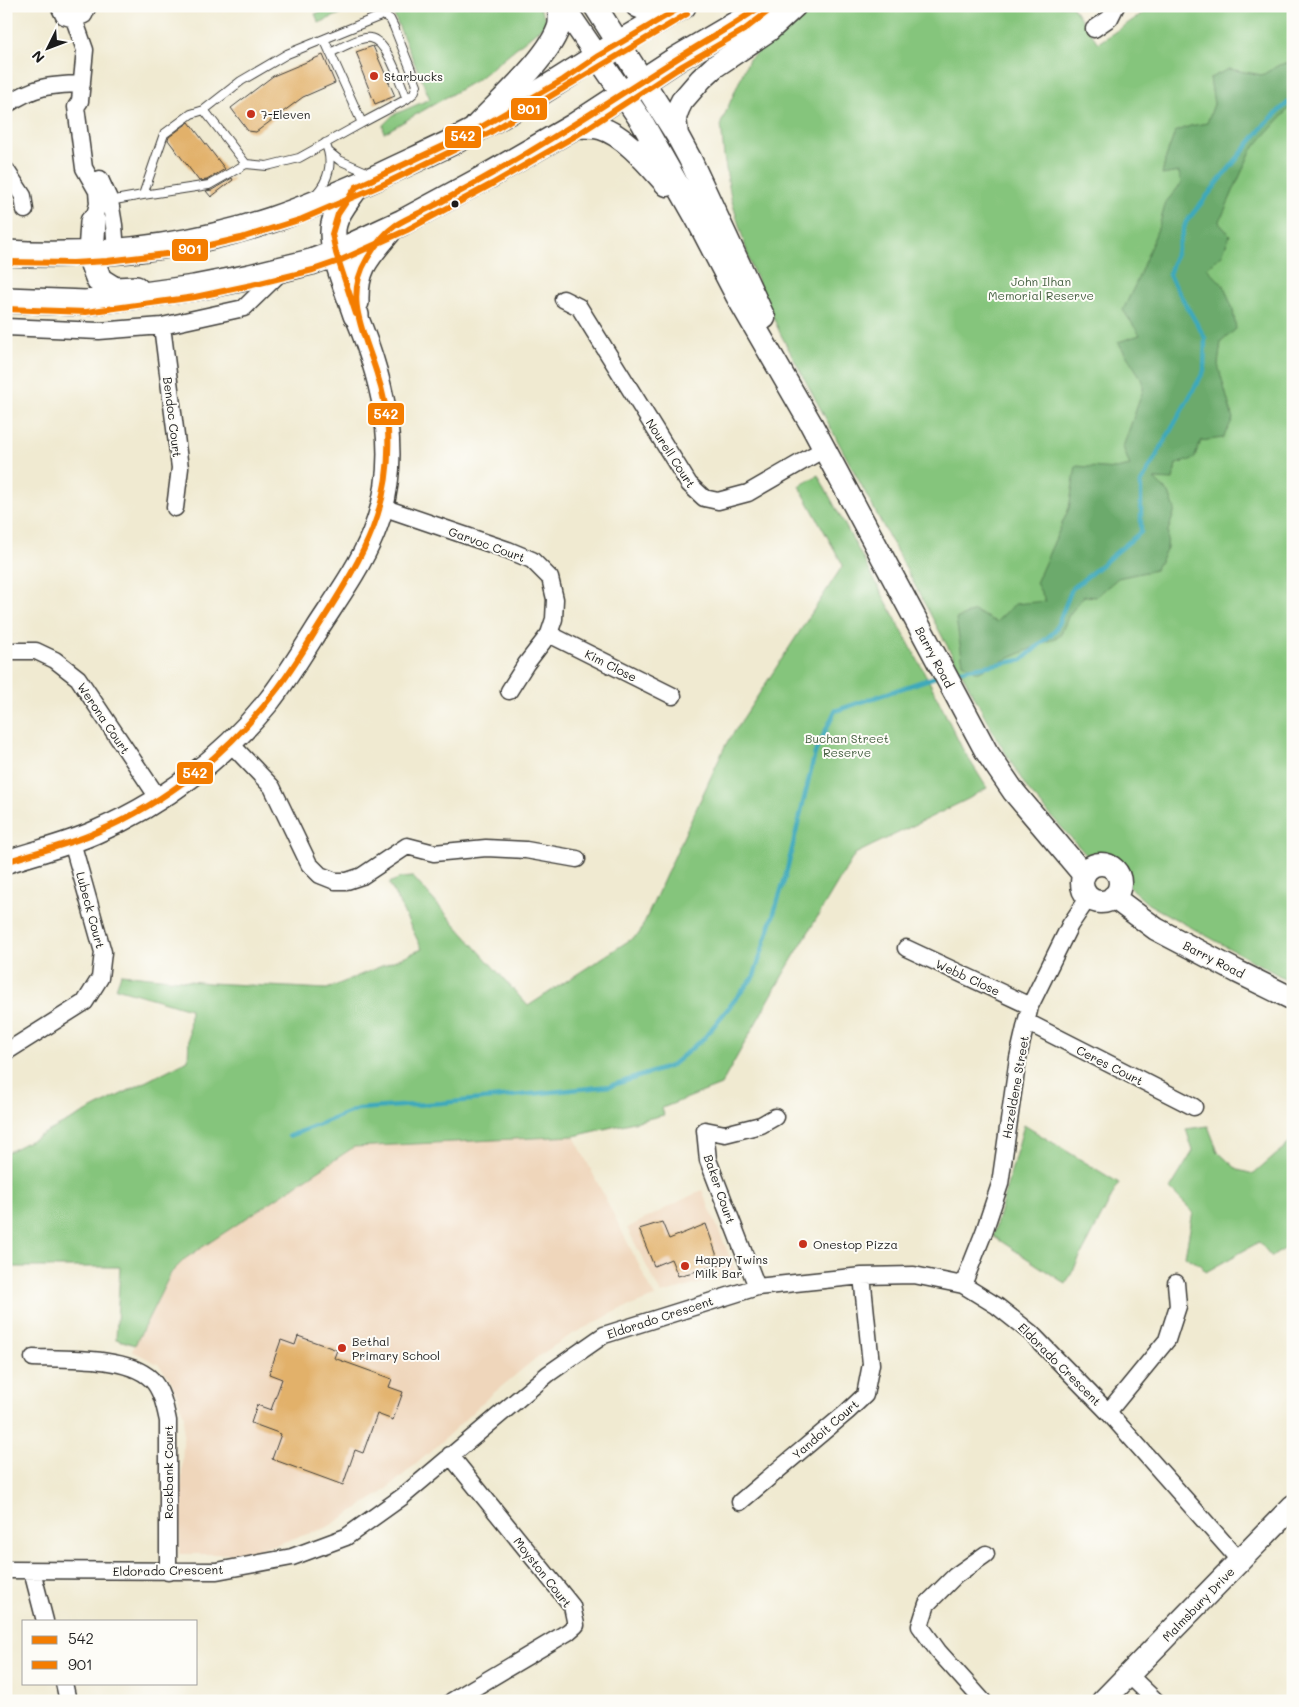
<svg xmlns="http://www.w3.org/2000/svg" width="1299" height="1707" viewBox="0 0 1299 1707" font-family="Mali,sans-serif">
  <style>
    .built { fill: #efd6bb }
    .green { fill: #85c57c; stroke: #50704c }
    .forest { fill: #6caa6c; stroke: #446344 }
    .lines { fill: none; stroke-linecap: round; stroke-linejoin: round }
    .stream { stroke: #3ca9bb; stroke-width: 4.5 }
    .building { fill: #e2b16b }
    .lane-casing { stroke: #3c3b37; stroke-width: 10 }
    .street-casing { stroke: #3c3b37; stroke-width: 19 }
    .secondary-casing { stroke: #3c3b37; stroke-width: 25 }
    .primary-casing { stroke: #3c3b37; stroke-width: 28 }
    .lane { stroke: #fff; stroke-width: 8 }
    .street { stroke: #fff; stroke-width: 16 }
    .secondary { stroke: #fff; stroke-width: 22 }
    .primary { stroke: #fff; stroke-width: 25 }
    .bus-1-casing { stroke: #fdfcf7; stroke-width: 10 }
    .bus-2-casing { stroke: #fdfcf7; stroke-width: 10 }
    .bus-1 { stroke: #f47d01; stroke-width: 6 }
    .bus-2 { stroke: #f47d01; stroke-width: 6 }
    .poi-dot { fill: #c8321e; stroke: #fdfcf7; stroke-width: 2 }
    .bus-dot { fill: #1c1c1c; stroke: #fdfcf7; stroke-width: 2 }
    .labels { text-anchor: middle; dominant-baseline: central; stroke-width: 4; stroke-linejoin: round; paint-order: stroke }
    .poi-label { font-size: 12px; fill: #1c1c1c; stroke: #fdfcf7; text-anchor: start }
    .park-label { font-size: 12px; fill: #466042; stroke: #fdfcf7 }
    .street-label { font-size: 12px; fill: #1c1c1c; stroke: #fdfcf7 }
    .line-badge { stroke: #fdfcf7; stroke-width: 2 }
    .badge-label { font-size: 14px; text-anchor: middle; font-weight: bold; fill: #fff }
  </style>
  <rect width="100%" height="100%" fill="#fdfcf7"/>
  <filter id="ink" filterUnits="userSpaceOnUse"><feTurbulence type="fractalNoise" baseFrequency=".02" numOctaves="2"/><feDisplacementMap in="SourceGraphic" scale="10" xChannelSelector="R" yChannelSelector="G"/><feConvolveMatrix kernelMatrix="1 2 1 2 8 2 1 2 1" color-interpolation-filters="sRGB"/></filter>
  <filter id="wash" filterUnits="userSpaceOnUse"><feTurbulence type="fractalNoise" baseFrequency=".0096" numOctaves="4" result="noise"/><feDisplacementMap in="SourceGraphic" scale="20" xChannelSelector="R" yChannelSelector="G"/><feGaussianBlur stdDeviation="1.12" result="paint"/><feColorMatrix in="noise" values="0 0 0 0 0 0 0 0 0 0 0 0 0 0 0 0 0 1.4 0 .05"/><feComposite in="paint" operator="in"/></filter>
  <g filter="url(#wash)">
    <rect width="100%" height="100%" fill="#f0ead1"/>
    <!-- built -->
    <path class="built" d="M574 1136 655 1297 619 1310 569 1336 536 1358 484 1401 436 1447 382 1493 326 1528 246 1554H179L184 1416 177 1394 169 1377 158 1364 132 1351 172 1273 186 1258 354 1147Z
      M702 1190 737 1274 661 1294 627 1228Z"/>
    <!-- green -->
    <path class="green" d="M335 6H358L319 23 315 14Z
      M390 6H538L548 22 478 79 384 133 383 125 393 115 430 99Z
      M815 6H1072L1098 43 1154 6H1293V983L1148 904 1128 886 1121 867 1111 860 1090 859 1028 790 997 739 780 333 751 266 731 198 724 157 721 123 749 59Z
      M818 475 928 679 962 748 987 788 968 799 855 854 784 973 721 1085 662 1108 664 1115 574 1136 354 1147 186 1258 171 1273 135 1345 116 1339 120 1267H13L6 1270V1153L188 1060 190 1009 116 988 121 974 209 983 327 989 422 949 389 883 400 878 413 877 528 1006 639 934 725 746 843 565 799 486Z
      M1024 1125 1119 1183 1066 1284 993 1236Z
      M1208 1126 1218 1152 1238 1170 1254 1174 1293 1140V1242L1272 1257 1259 1242 1206 1272 1200 1265 1185 1256 1193 1212 1170 1189 1193 1151 1186 1129Z"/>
    <!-- forest -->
    <path class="forest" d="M1293 61V104L1251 151 1219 223 1230 235 1222 255 1207 268 1224 286 1233 310 1236 329 1221 342 1218 365 1233 419 1223 438 1201 441 1194 459 1176 464 1173 480 1154 479 1169 493 1175 510 1168 531 1167 549 1155 570 1118 578 1096 597 1084 596 1069 615 1060 636 977 672 963 663 956 619 974 611 996 622 1015 604 1046 601 1036 583 1069 508 1076 466 1116 469 1130 466 1123 447 1143 390V381L1118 342 1140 335 1123 310 1136 283 1159 226 1166 202 1181 184 1179 172 1162 175 1166 157 1175 132 1190 126 1207 123 1214 104 1210 78 1229 69 1262 75 1279 65Z"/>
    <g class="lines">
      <!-- stream -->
      <path class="stream" d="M950 672 1022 660 1055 631 1072 589 1141 532V483L1204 371 1205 338 1169 275 1186 222 1265 124 1293 98
        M289 1136 358 1109 442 1103 610 1086 671 1066 705 1037 754 976 785 878 815 753 835 711 938 676"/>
    </g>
    <g id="blocks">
      <!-- building -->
      <path class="building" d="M373 46 395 96 375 104 361 69H363L356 52Z
        M323 55 335 83 303 97 256 132 248 131 231 108 273 76Z
        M189 122 225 169 207 180 199 181 168 140 169 137Z
        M232 178 233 180 211 197 206 191 212 190Z
        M662 1222 669 1239 706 1224 720 1265 678 1276 671 1259 654 1266 639 1229Z
        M298 1336 337 1350 334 1358 392 1379 389 1387 403 1392 393 1420 377 1414 363 1453 355 1450 343 1485 272 1459 281 1434 251 1423 257 1405 271 1410 282 1379 269 1374 281 1340 295 1345Z"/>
    </g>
  </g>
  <g filter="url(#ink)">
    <use href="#blocks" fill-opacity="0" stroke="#3c3b37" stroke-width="1"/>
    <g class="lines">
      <defs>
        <path id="lane" d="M324 39 383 15 390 19 394 27 417 85 414 93 407 99 362 123
          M330 53C339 49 361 36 370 38 388 41 400 83 407 99
          M329 152 339 160 371 174
          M143 195 209 185 246 164
          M315 195C329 181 334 161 325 143
          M109 201 143 195 164 134 191 114 204 110 241 81 287 54 324 39 362 123 299 158 267 166 246 164 204 110"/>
        <path id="street" d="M59 6 64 16 74 19 84 15 88 6
          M74 19 85 50 80 101 76 107 84 168 97 191 98 204 93 222
          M1094 29 1110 18 1116 6
          M6 105C35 86 49 85 82 84
          M6 170 23 196 25 210
          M100 179 110 201 114 225 116 252
          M563 299 579 307 689 484 704 498 718 501 748 493 824 449
          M162 326 180 468 175 508
          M6 327 99 331 162 326 244 308 282 271
          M382 507 508 550 532 560 550 578 555 599 554 619 549 634 526 664 509 691
          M549 634 673 696
          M6 651H36L55 660 78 678 159 799
          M230 743 272 787 309 864 320 875 335 881H347L362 876 407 846 434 853 486 848 526 850 577 859
          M906 948 1030 1006
          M1027 1022 1194 1107
          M6 1052 85 1002 100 978 103 952 72 842
          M963 1285 984 1232 1000 1184 1018 1058 1030 1006 1070 925 1089 897
          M757 1287 708 1160 705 1130 725 1134 761 1125 775 1117
          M33 1358C65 1359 127 1356 151 1379 162 1390 165 1407 168 1421V1572
          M1108 1412 1167 1340 1178 1306 1176 1283
          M450 1455 572 1606 576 1625 568 1632 452 1701
          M740 1502 847 1412 865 1395 871 1364 862 1276
          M6 1570 217 1571 292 1557 346 1537 402 1497 548 1374 604 1335 757 1287 862 1276 914 1275 963 1285 997 1306 1031 1333 1108 1412 1240 1561
          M32 1571 45 1621
          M1129 1675 1156 1701
          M64 1683 68 1701
          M983 1701 938 1651 920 1626 927 1604 955 1576 986 1554"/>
        <path id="secondary" d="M563 6 642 122 697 219 737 296 811 424 986 751 1014 792 1084 875
          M595 6 677 135 690 159 764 318
          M637 6 650 11 671 13
          M476 126C500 101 547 59 558 29 561 23 559 13 559 6
          M573 127C582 127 592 126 600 128 625 135 650 166 667 185
          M677 135 675 118 678 109 682 101 701 79 714 67 769 30 795 6
          M6 862C36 852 67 845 96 832 163 803 223 758 269 701 287 678 302 653 317 629 337 598 359 568 373 534 403 462 385 385 356 315
          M1082 883a19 19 0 1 1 38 0a19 19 0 1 1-38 0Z
          M1113 897 1156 929 1238 972 1293 999
          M1103 1701 1293 1506"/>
        <path id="primary" d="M356 187C348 199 337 211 334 224 328 245 349 293 356 315
          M93 222 91 253 93 264 99 280 115 290 136 289
          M6 253C95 258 186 248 271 220 308 208 344 192 380 176 409 162 439 149 468 134 513 111 555 83 598 56 626 39 654 23 683 6
          M6 300 86 303 194 288 250 277 311 262 336 253 403 222 488 176 573 127 677 59 740 22 761 6
          M356 302C355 268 367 257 388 232"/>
      </defs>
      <!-- lane casing -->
      <use href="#lane" class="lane-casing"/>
      <!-- street casing -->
      <use href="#street" class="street-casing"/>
      <!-- secondary casing -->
      <use href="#secondary" class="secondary-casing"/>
      <!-- primary casing -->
      <use href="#primary" class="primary-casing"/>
      <!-- lane -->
      <use href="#lane" class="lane"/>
      <!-- street -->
      <use href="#street" class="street"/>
      <!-- secondary -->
      <use href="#secondary" class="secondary"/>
      <!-- primary -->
      <use href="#primary" class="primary"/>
      <defs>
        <path id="bus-1" d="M356 314 336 253 332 234 338 214 356 187 469 134 563 80 598 56 683 6
          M6 862C36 852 68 845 97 832 167 802 228 753 275 692 293 669 308 643 324 618 364 555 392 507 388 430 387 411 383 392 377 374 365 334 343 299 367 259 374 247 384 233 396 225 408 217 423 212 435 205 465 189 495 172 524 155 575 125 624 92 675 60 703 42 733 26 761 6"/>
        <path id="bus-2" d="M6 262 73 263 107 261 175 253 241 238 302 219 384 184 489 133 687 14
          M6 309 86 312 195 297 252 285 313 270 339 261 407 230 492 184 577 135 682 66 744 30 766 13"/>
      </defs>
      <!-- bus-1 casing -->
      <use href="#bus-1" class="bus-1-casing"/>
      <!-- bus-2 casing -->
      <use href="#bus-2" class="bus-2-casing"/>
      <!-- bus-1 -->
      <use href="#bus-1" class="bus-1"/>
      <!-- bus-2 -->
      <use href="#bus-2" class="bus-2"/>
    </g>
  </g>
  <!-- markers -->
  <g class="poi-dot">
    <circle cx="374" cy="76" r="5"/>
    <circle cx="251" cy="114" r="5"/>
    <circle cx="803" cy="1244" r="5"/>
    <circle cx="685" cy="1266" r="5"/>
    <circle cx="342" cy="1348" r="5"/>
  </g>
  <circle class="bus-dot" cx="455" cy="204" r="4.5"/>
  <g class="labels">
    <!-- poi labels -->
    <g class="poi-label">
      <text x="384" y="76">Starbucks</text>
      <text x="261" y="114">7-Eleven</text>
      <text x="813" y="1244">Onestop Pizza</text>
      <text x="695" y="1259">Happy Twins<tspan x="695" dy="14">Milk Bar</tspan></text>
      <text x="352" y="1341">Bethal<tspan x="352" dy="14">Primary School</tspan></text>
    </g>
    <!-- park labels -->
    <g class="park-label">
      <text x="1041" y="281">John Ilhan<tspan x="1041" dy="14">Memorial Reserve</tspan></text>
      <text x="847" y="738">Buchan Street<tspan x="847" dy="14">Reserve</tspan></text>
    </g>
    <!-- street labels -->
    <g class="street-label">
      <text transform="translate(173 417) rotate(83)">Bendoc Court</text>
      <text transform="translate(671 453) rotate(57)">Nourell Court</text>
      <text transform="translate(487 544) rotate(20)">Garvoc Court</text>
      <text transform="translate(935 657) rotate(62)">Barry Road</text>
      <text transform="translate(611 665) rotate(27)">Kim Close</text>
      <text transform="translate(104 718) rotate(56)">Werona Court</text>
      <text transform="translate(91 910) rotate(75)">Lubeck Court</text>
      <text transform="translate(1214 959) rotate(27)">Barry Road</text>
      <text transform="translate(968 977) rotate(25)">Webb Close</text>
      <text transform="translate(1110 1065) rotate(27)">Ceres Court</text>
      <text transform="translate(1015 1087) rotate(-80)">Hazeldene Street</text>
      <text transform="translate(720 1189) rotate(71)">Baker Court</text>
      <text transform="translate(660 1317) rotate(-18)">Eldorado Crescent</text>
      <text transform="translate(1060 1364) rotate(45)">Eldorado Crescent</text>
      <text transform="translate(825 1429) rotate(-41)">Yandoit Court</text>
      <text transform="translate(168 1472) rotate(-90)">Rockbank Court</text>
      <text transform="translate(168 1570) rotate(-1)">Eldorado Crescent</text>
      <text transform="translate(543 1572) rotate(52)">Moyston Court</text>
      <text transform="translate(1198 1604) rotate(-46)">Malmsbury Drive</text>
    </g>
  </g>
  <g class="line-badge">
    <rect x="510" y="97" width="38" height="24" rx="5" fill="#f47d01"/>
    <rect x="444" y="125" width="38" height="24" rx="5" fill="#f47d01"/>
    <rect x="171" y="238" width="38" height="24" rx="5" fill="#f47d01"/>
    <rect x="367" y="402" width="38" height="24" rx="5" fill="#f47d01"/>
    <rect x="176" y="761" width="38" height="24" rx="5" fill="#f47d01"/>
  </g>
  <g class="badge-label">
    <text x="529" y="114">901</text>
    <text x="463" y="141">542</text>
    <text x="190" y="254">901</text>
    <text x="386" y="419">542</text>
    <text x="195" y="778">542</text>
  </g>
  <!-- margin -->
  <rect width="1299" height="1707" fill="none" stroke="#fdfcf7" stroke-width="25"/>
  <!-- legend -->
  <rect x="22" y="1620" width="175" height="65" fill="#fdfcf7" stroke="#a3a29f"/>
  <rect x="32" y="1636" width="25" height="8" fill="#f47d01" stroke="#a3a29f"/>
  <text x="68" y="1644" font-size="15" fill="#1c1c1c">542</text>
  <rect x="32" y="1661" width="25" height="8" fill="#f47d01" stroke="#a3a29f"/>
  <text x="68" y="1670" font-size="15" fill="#1c1c1c">901</text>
  <!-- north arrow -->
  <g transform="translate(48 48) rotate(228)" stroke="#fdfcf7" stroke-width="4" paint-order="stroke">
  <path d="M0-4L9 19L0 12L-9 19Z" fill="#1c1c1c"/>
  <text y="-8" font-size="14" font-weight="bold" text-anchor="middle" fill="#1c1c1c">N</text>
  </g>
</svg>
